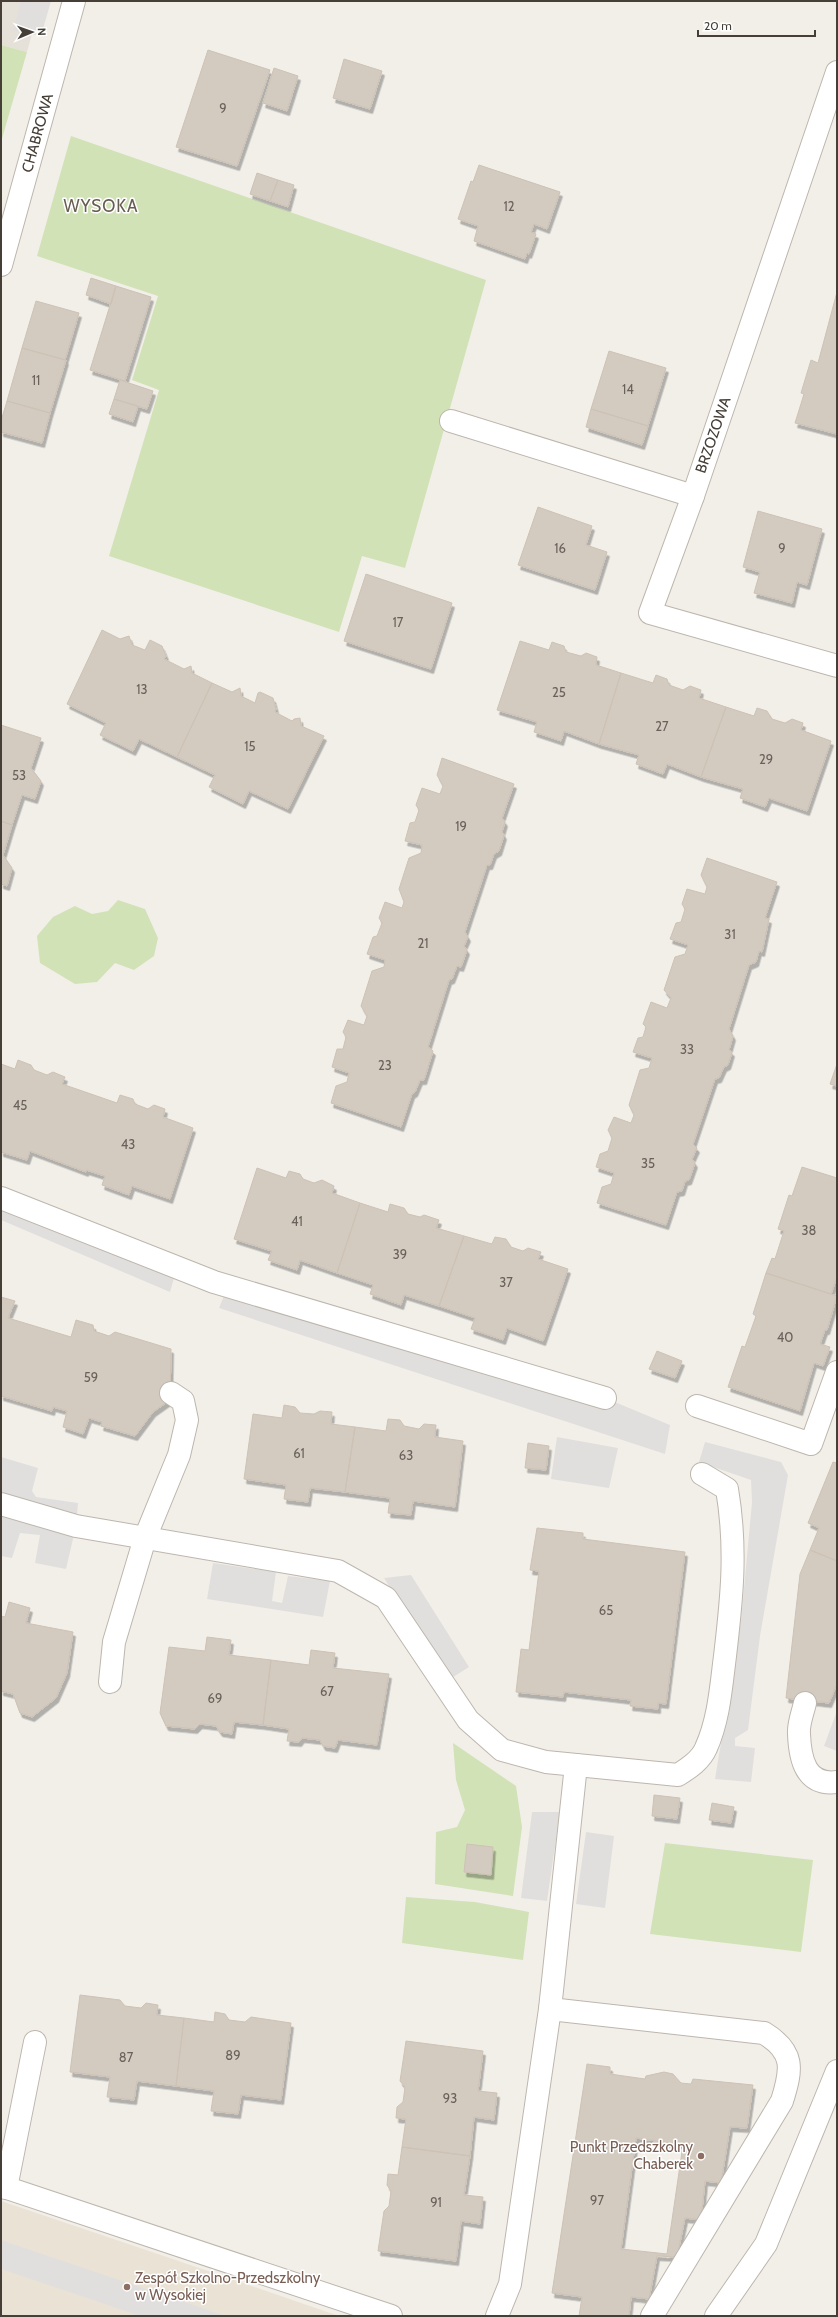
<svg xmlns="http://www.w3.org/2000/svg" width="838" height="2317" viewBox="0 0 838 2317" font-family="Cabin,sans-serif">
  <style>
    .residential { fill: #e6e1d8 }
    .education { fill: #eae3d5 }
    .green { fill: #d1e2b7 }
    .parking { fill: #e1dfdd }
    .building { fill: #d3cac0; stroke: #cdc2b4; fill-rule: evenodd; filter: url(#shadow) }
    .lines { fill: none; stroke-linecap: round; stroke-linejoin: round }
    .minor-casing { stroke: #bdb6ad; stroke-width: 24 }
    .minor { stroke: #fff; stroke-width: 22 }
    .education-dot { fill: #8d6e63; stroke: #fff; stroke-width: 1.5 }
    .labels { text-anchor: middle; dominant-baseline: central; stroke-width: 3; stroke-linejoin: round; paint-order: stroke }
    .number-label { font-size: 13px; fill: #68625a }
    .street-label { font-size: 15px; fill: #453f38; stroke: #fff }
    .education-label { font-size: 15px; fill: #785e54; stroke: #fff; text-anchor: end }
    .quarter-label { font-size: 17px; letter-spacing: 1px; fill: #675d51; stroke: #fff }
  </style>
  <defs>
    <filter id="shadow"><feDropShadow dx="2.5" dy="4.5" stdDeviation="0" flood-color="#0004"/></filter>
  </defs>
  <rect width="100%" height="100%" fill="#f2efe9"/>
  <!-- residential -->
  <path class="residential" d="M1 1H41L27 52 1 45Z"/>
  <!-- education -->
  <path class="education" d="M1 2201 167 2257 339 2316H1Z"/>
  <!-- green -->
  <path class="green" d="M1 45 27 52 1 142Z
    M71 136 486 280 405 568 362 556 339 632 109 556 159 390 132 380 158 296 37 256Z
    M118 900 145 909 158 938 154 956 134 970 115 963 97 982 75 984 40 963 37 936 53 917 75 906 92 914 108 911Z
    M453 1743 516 1786 522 1827 513 1896 435 1884 436 1832 457 1827 465 1810 456 1780Z
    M665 1843 813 1860 801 1952 650 1934Z
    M406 1897 475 1902 529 1912 523 1960 402 1943Z"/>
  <!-- parking -->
  <path class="parking" d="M21 1H51L41 36 13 30Z
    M1 1198 177 1268 170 1292 1 1220Z
    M228 1286 605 1398 670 1425 665 1454 219 1308Z
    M557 1437 618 1448 609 1488 551 1479Z
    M705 1442 781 1462 788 1475 760 1636 748 1730 735 1738V1746L755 1748 751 1782 715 1779 741 1621 752 1502 751 1480 699 1462Z
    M1 1457 38 1468 32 1491 36 1497 78 1503 76 1526 66 1569 35 1563 40 1535 20 1533 12 1558 1 1556Z
    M213 1563 276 1572 272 1601 282 1603 288 1576 330 1581 323 1617 207 1599Z
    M411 1575 469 1667 450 1679 384 1578Z
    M837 1711V1751L824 1746Z
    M532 1812H560L547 1901 521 1898Z
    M586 1832 614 1836 605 1908 576 1904Z
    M1 2240 226 2316H140L1 2269Z"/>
  <!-- building -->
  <path class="building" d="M208 50 270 70 237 166 176 147Z
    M344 59 382 71 370 109 333 98Z
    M274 68 298 76 287 111 263 103Z
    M479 165 560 192 547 229 534 224 531 232 536 234 529 254 527 253 525 259 474 241 478 226 458 219 471 181 473 182Z
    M257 173 278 180 270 201 250 194Z
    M278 180 294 185 288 207 270 201Z
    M91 278 116 286 111 304 86 295Z
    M116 286 151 297 125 381 90 370Z
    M837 292V434L795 423 804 394 801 393 811 360 818 363Z
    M36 301 79 313 65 360 22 348Z
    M22 348 66 360 50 413 7 401Z
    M609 351 666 368 648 426 591 409Z
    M120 380 153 391 147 409 114 399Z
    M114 399 138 406 133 422 109 414Z
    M7 401 50 413 42 443 1 432V421Z
    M591 409 648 426 642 445 586 427Z
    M538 507 592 526 586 545 607 552 595 590 518 565Z
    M758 511 822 529 807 585 797 582 792 603 754 593 760 572 743 567Z
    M366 574 452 603 431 669 344 641Z
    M102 630 120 639 129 636 132 645 145 650 150 640 162 646 166 656 164 659 184 669 191 666 192 673 212 683 177 757 139 739 133 751 100 735 106 723 67 704Z
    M520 641 549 650 552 642 564 646 566 652 581 656 586 653 597 657 596 665 621 673 599 744 564 731 561 741 534 732 537 722 497 710Z
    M621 673 653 683 656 675 667 679 669 685 683 690 690 686 701 690 699 698 726 707 701 777 667 764 663 774 636 764 639 755 599 744Z
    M212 683 232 692 240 688 241 696 255 703 258 693 260 692 273 698 276 709 275 712 292 721 294 719 300 718 301 726 324 736 288 809 249 791 243 804 209 787 215 775 177 757Z
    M726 707 754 716 757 708 767 711 772 719 785 723 792 719 803 723 801 730 831 741 807 811 769 798 765 807 740 798 743 789 701 777Z
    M1 725 41 738 31 768 41 781 35 799 22 795 12 825 1 821Z
    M442 758 514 784 502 818 505 822 502 832 504 835 499 851 494 854 490 865H487L465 932 468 937 464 946 467 950 461 967 457 966 452 979 449 980 428 1047 433 1051 424 1080H420L415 1092 412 1094 401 1127 331 1103 336 1086 347 1082 349 1073 332 1067 337 1049H343L346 1037 343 1032 348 1020 364 1025 367 1016 361 1006 372 971 384 967 385 960 367 954 373 937 377 936 382 923 379 918 385 902 402 908 404 902 399 889 409 858 421 853 422 845 405 841 410 823 415 822 419 810 416 805 422 788 440 794 443 786 437 775Z
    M1 821 12 825 3 855 12 868 7 886 1 884Z
    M707 858 777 882 765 918 769 919 762 952 759 951 756 962 749 965 729 1029 733 1036 729 1050 732 1052 728 1065 724 1067 719 1078 715 1079 693 1144 697 1148 692 1159 695 1163 689 1180 685 1181 682 1191 677 1192 666 1225 597 1203 602 1187 611 1184 614 1173 596 1167 600 1154 608 1151 612 1138 608 1130 614 1117 631 1123 634 1115 629 1105 640 1070 649 1068 652 1058 633 1052 638 1038 643 1037 646 1027 643 1024 651 1002 667 1008 671 998 664 990 675 957 685 954 688 945 670 939 676 923 681 922 685 909 682 904 687 889 705 894 707 887 701 875Z
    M18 1060 31 1065 34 1070 47 1075 53 1072 65 1077 62 1084 117 1103 120 1095 133 1099 135 1104 148 1109 154 1105 165 1109 163 1117 193 1128 170 1199 132 1186 129 1195 102 1185 105 1176 86 1170V1172L30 1151 27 1160 1 1152V1064L15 1069Z
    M837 1064V1086L830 1084Z
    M802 1167 837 1178V1277L831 1294 766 1273 772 1258 775 1259 784 1231 778 1229 789 1195 792 1196Z
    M257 1168 286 1178 289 1171 300 1174 303 1179 314 1183 322 1180 334 1186 332 1193 360 1203 337 1273 300 1260 297 1270 268 1260 272 1251 234 1239Z
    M360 1203 388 1212 390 1204 404 1208 408 1214 420 1217 424 1215 439 1220 436 1228 464 1236 439 1306 404 1295 401 1305 370 1294 373 1285 337 1273Z
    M464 1236 492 1244 495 1237 506 1239 511 1247 523 1251 528 1248 541 1252 538 1259 568 1269 543 1341 507 1328 503 1340 471 1329 475 1318 439 1306Z
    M766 1273 837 1296 827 1330H825L820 1344 830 1347 823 1366 814 1363 800 1411 728 1387 742 1346 745 1347 756 1316 753 1314Z
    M1 1297 15 1301 8 1318 71 1337 76 1320 93 1325 94 1331 109 1336 115 1332 171 1349 170 1400 153 1412 135 1436 101 1426 102 1422 89 1418 83 1434 63 1427 67 1411 53 1407 52 1411 1 1396Z
    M657 1351 682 1361 675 1378 649 1369Z
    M284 1405 295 1407 300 1413 314 1414 320 1411 332 1412 331 1424 355 1427 345 1492 310 1488 308 1502 284 1499 286 1485 244 1479 253 1414 282 1418Z
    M388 1419 400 1420 404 1426 419 1429 424 1424 436 1425 435 1437 463 1441 455 1507 413 1501 411 1515 388 1513 390 1498 345 1492 355 1427 386 1431Z
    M528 1443 549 1446 546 1470 525 1468Z
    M833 1462 837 1463V1561L810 1550 819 1528 808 1523Z
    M537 1528 583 1533V1539L685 1552 666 1704 658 1703V1709L630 1706 631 1700 564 1692 563 1697 516 1692 521 1649 529 1650 539 1571 530 1570Z
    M810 1550 837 1561V1684L829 1703 786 1698 800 1574Z
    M9 1602 30 1608 26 1623 73 1632 67 1673 56 1698 32 1717 20 1713 13 1694 1 1691V1616L5 1617Z
    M207 1637 231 1640 229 1655 271 1660 263 1725 234 1722 232 1734 220 1732 216 1726 200 1724 195 1729 166 1726 160 1713 169 1647 205 1651Z
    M311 1650 335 1653 333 1668 389 1674 377 1745 338 1740 335 1748 323 1746 320 1740 302 1738 299 1742 287 1741 289 1729 263 1725 271 1660 309 1665Z
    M654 1795 680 1798 677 1819 652 1816Z
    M712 1803 734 1807 731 1823 709 1820Z
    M467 1844 493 1847 491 1875 464 1872Z
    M80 1995 120 2000 125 2006 141 2008 146 2003 158 2005 157 2015 184 2018 176 2086 137 2081 134 2100 107 2097 110 2077 70 2072Z
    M215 2012 225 2014 229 2020 245 2022 251 2017 291 2023 281 2100 241 2095 238 2114 211 2111 214 2091 176 2086 184 2018 214 2022Z
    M406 2041 483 2051 478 2091 497 2093 494 2120 474 2117 470 2156 402 2147 406 2119 396 2118 397 2107 403 2102 405 2087 400 2081Z
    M587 2064 610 2067V2074L645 2079 646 2076 664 2072 673 2074 681 2083 691 2084 693 2079 753 2085 747 2128 730 2127 721 2183 705 2181 701 2220 685 2218 677 2257 657 2256 649 2299 631 2297 629 2316H579L582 2297 552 2293ZM636 2138 683 2145 667 2254 621 2249Z
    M402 2147 470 2156 464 2195 483 2197 480 2224 461 2221 456 2261 378 2251 384 2211 389 2206 391 2191 387 2185 388 2174 398 2175Z"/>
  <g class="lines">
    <defs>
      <g id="minor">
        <path d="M837 72 693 496 650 613 837 666"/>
        <path id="s1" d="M1 265 74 1"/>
        <path d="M451 421 693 496"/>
        <path d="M1 1198 214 1282 605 1398"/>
        <path d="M697 1406 811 1444 837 1372"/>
        <path d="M1 1504 76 1526 338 1571 386 1598 468 1720 502 1750 546 1762 678 1775C689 1768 701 1760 706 1748 719 1719 721 1687 725 1656 732 1597 737 1548 727 1489L702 1474"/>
        <path d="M110 1682 114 1642 145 1538 179 1455 187 1420 183 1401 171 1393"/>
        <path d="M805 1703C803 1712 798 1724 799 1734 800 1760 806 1786 837 1782"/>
        <path d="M550 2009 764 2033C795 2052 792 2069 782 2101L652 2316"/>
        <path d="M1 2186 391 2316"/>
        <path d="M6 2188 35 2042"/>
        <path d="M497 2316 510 2284 550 2009 576 1765"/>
        <path d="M716 2316 766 2244 837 2071"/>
      </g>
    </defs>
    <!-- minor casing -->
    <use href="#minor" class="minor-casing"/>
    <!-- minor -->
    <use href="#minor" class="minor"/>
  </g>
  <!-- markers -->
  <g class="education-dot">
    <circle cx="701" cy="2156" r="4"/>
    <circle cx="127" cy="2287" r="4"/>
  </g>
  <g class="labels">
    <!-- number labels -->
    <g class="number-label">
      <text x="223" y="108">9</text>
      <text x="509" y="206">12</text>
      <text x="36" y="380">11</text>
      <text x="628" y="389">14</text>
      <text x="560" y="548">16</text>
      <text x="782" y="548">9</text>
      <text x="398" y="622">17</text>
      <text x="142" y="689">13</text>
      <text x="559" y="692">25</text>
      <text x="662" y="726">27</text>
      <text x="250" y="746">15</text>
      <text x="766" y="759">29</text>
      <text x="19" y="775">53</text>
      <text x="461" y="826">19</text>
      <text x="730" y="934">31</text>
      <text x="423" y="943">21</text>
      <text x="687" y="1049">33</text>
      <text x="385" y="1065">23</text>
      <text x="20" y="1105">45</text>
      <text x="128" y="1144">43</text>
      <text x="648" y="1163">35</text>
      <text x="297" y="1221">41</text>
      <text x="809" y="1230">38</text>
      <text x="400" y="1254">39</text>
      <text x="506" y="1282">37</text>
      <text x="785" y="1337">40</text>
      <text x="91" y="1377">59</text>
      <text x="299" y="1453">61</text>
      <text x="406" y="1455">63</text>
      <text x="606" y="1610">65</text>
      <text x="327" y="1691">67</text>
      <text x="215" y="1698">69</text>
      <text x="233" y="2055">89</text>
      <text x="126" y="2057">87</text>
      <text x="450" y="2098">93</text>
      <text x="597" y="2200">97</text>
      <text x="436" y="2202">91</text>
    </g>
    <!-- street labels -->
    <g class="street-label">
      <text stroke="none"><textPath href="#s1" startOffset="137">CHABROWA</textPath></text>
      <text transform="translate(713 435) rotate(-71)">BRZOZOWA</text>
    </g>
    <!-- education labels -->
    <g class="education-label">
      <text x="693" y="2147">Punkt Przedszkolny<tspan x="693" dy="17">Chaberek</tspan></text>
      <text x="135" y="2278" text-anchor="start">Zespół Szkolno-Przedszkolny<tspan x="135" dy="17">w Wysokiej</tspan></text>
    </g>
    <!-- quarter labels -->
    <g class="quarter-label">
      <text x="101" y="206">WYSOKA</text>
    </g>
  </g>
  <!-- border -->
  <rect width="838" height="2317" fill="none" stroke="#453f38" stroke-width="4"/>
  <!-- north arrow -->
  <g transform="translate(32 32) rotate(88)" stroke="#ffffff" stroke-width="3" paint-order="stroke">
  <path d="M0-3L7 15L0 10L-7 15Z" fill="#453f38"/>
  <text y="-6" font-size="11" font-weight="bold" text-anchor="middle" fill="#453f38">N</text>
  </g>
  <!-- scale -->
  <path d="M698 30v6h117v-6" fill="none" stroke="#453f38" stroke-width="2"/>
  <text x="704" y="30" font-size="12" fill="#453f38" stroke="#ffffff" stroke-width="3" paint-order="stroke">20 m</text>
</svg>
